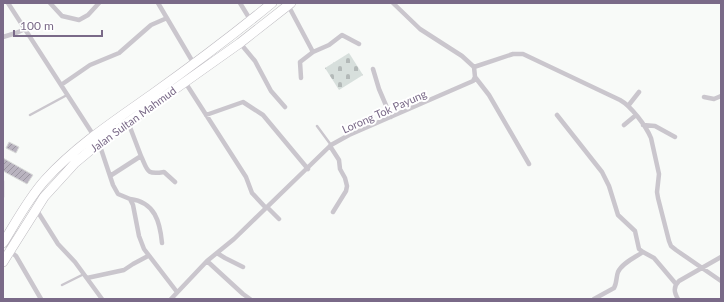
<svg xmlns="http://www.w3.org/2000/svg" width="724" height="302" viewBox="0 0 724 302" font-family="Lato,sans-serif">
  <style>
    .cemetery { fill: url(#cemetery-stones) }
    .building { fill: url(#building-hatch); stroke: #dadcda }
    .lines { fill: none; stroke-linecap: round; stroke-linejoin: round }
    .highway-casing { stroke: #bcb9bf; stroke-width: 10 }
    .lane { stroke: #cac6cd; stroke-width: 2.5 }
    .street { stroke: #cac6cd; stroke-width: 4.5 }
    .highway { stroke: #fff; stroke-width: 9 }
    .labels { text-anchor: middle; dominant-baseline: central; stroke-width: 4; stroke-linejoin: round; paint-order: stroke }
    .street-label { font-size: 11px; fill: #7a6a88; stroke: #fff }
  </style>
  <defs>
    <pattern id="cemetery-stones" width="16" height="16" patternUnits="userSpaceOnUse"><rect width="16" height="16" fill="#d7dfdc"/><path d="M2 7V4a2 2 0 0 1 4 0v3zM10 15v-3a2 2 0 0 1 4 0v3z" fill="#b3b9b8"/></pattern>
    <pattern id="building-hatch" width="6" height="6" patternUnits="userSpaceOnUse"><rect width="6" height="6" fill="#b9b3bf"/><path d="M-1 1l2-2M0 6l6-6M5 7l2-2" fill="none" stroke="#9b96a1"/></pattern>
  </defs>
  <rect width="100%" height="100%" fill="#f8faf8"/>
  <!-- cemetery -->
  <path class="cemetery" d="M349 53 363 75 339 90 325 68Z"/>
  <!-- building -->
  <path class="building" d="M9 142 19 147 16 153 6 148Z
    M3 158 33 175 27 184 3 171Z"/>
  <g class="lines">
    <defs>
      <path id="highway" d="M3 243C16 222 28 199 45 180 76 146 114 121 151 95 193 65 233 35 272 3
        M3 262 44 197 75 163 99 143 240 43 291 3"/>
    </defs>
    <!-- highway casing -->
    <use href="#highway" class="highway-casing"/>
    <!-- lane -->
    <path class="lane" d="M30 115 67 95
      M317 126 331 145
      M3 181V197
      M62 285 84 274"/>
    <!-- street -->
    <path class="street" d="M8 3 94 136
      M50 3 62 16 79 20 88 15 99 3
      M158 3 194 64
      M240 3 251 21
      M288 5 313 52 300 62 301 78
      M3 37 16 33 25 29
      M240 43 255 61 271 91 285 107
      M313 52 329 45 342 35 359 44
      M474 67 513 54H523L620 100C631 106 646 126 651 138L659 174 657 192 658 198 669 241 671 246 676 250 721 281
      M373 69 379 89 391 117
      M475 77 489 95 529 164
      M185 82 246 177 252 193 266 208
      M61 85 90 65 119 53 151 25 167 18
      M704 97 714 99 721 96
      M628 106 639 92
      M206 115 243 102 263 115 308 169
      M557 115 602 172 609 186 618 215 635 231 639 249 643 252 654 258 676 284
      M128 122 141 156 110 176 113 185 118 194 130 199 133 205 139 236 144 249 177 292
      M624 125 636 115
      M643 125 655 126 675 137
      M99 143 110 176
      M330 146 339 160 340 169 345 178 347 186 346 191 333 212
      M141 156C148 171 146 175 164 172L175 182
      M130 199C155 202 160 222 162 243
      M267 207 279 219
      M36 209 58 244 75 262 102 299
      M10 251 16 256 41 299
      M217 253 225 258 243 267
      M207 261 243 294 250 299
      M87 278 124 270 133 264 148 256
      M171 299 207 261 234 239 331 145 349 135 473 81 475 77 474 67 462 56 420 29 393 3
      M594 299 614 288C617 283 616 277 618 272 622 263 634 258 643 252
      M678 299C674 292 673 287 679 281L721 257"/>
    <!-- highway -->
    <use href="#highway" class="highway"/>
  </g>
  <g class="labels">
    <!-- street labels -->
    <g class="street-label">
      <text transform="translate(384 111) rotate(-24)">Lorong Tok Payung</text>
      <text transform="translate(133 119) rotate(-36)">Jalan Sultan Mahmud</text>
    </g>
  </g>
  <!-- border -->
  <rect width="724" height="302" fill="none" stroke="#7a6a88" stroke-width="8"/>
  <!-- scale -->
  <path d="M14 30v6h88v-6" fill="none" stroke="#7a6a88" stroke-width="2"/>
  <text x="20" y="30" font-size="12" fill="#7a6a88" stroke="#ffffff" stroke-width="3" paint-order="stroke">100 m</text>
</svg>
